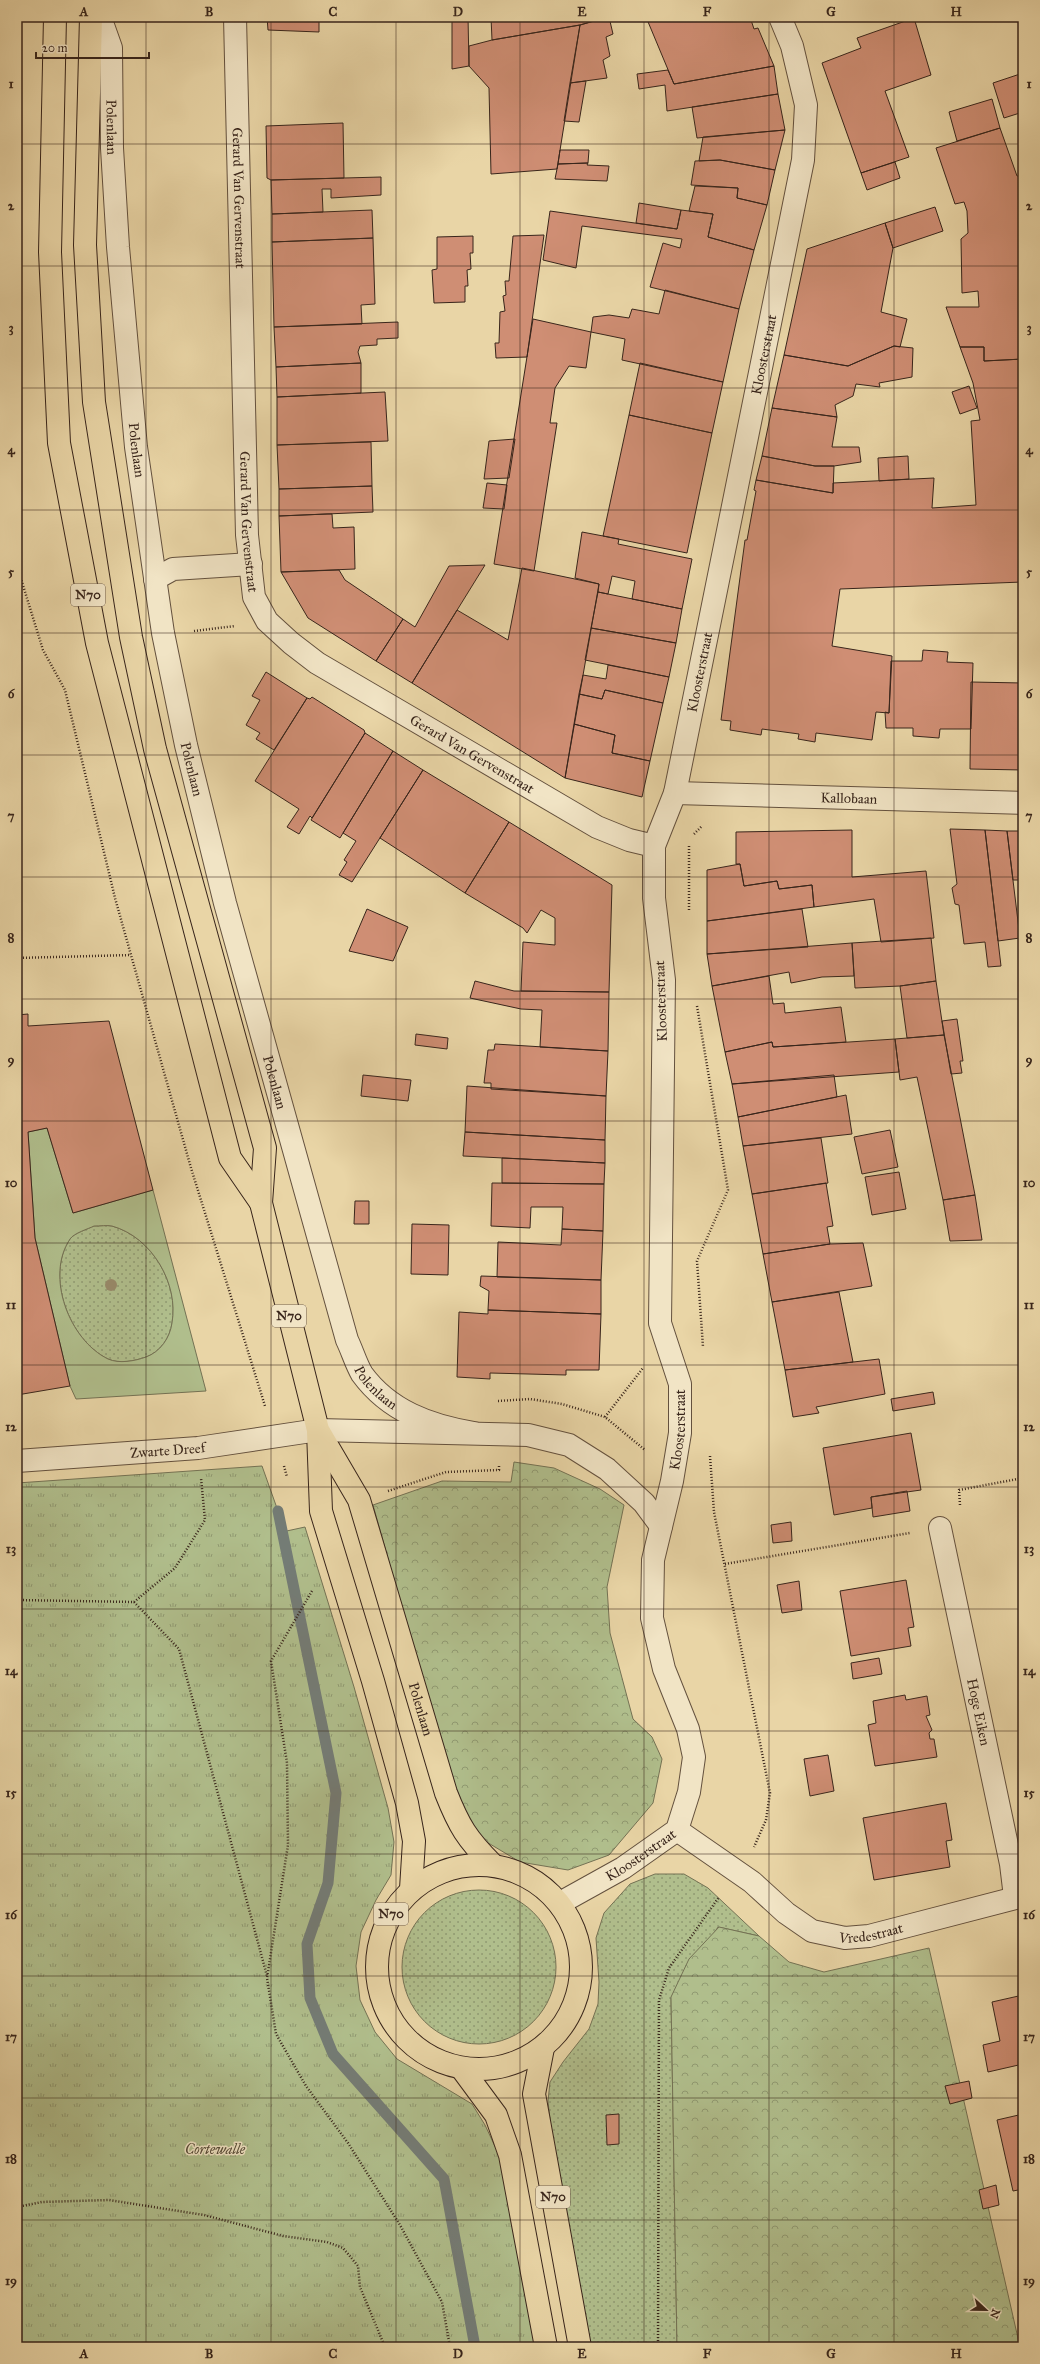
<svg xmlns="http://www.w3.org/2000/svg" width="1040" height="2364" viewBox="0 0 1040 2364" font-family="'IM FELL Great Primer',serif">
  <style>
    .grass { fill: url(#grass-dots); stroke: #747254 }
    .forest { fill: url(#forest-crowns); stroke: #747254 }
    .park { fill: url(#park-tufts); stroke: #747254 }
    .garden { fill: #b0be8c; stroke: #747254; fill-rule: evenodd }
    .lines { fill: none; stroke-linecap: round; stroke-linejoin: round }
    .stream { stroke: #747c76; stroke-width: 11 }
    .building { fill: #cf8e74; stroke: #38251b }
    .minor-casing { stroke: #64513e; stroke-width: 24 }
    .major-casing { stroke: #38251b; stroke-width: 24 }
    .path { stroke: #38251b; stroke-width: 2.5; stroke-dasharray: 1 2; stroke-linecap: butt }
    .minor { stroke: #f1e4c5; stroke-width: 22 }
    .major { stroke: #e9d5a6; stroke-width: 22 }
    .tree { fill: #988969 }
    .grid { fill: none; stroke: #38251b; stroke-width: 1; stroke-opacity: 0.55 }
    .labels { text-anchor: middle; dominant-baseline: central; stroke-width: 3; stroke-linejoin: round; paint-order: stroke }
    .shield { fill: #f1e4c5; stroke: #705e4e; stroke-width: 1 }
    .shield-label { font-size: 13px; font-weight: bold; fill: #38251b }
    .street-label { font-size: 14px; fill: #38251b; stroke: #f1e4c5 }
    .park-label { font-size: 14px; font-style: italic; fill: #564b37; stroke: #f1e4c5 }
    .neatline { fill: none; stroke: #38251b; stroke-width: 1.5 }
    .grid-label { font-size: 13px; text-anchor: middle; font-weight: bold; fill: #38251b }
  </style>
  <defs>
    <pattern id="grass-dots" width="8" height="8" patternUnits="userSpaceOnUse"><rect width="8" height="8" fill="#b0be8c"/><path d="M2 2h.1M6 6h.1" fill="none" stroke="#909a72" stroke-width="1.8" stroke-linecap="round"/></pattern>
    <pattern id="forest-crowns" width="20" height="18" patternUnits="userSpaceOnUse"><rect width="20" height="18" fill="#b0be8c"/><path d="M2 6a3 3 0 1 1 6 0M12 15a3 3 0 1 1 6 0" fill="none" stroke="#909a72"/></pattern>
    <pattern id="park-tufts" width="24" height="20" patternUnits="userSpaceOnUse"><rect width="24" height="20" fill="#b0be8c"/><path d="M3 7l-1-3M5 7V3M7 7l1-3M15 17l-1-3M17 17v-4M19 17l1-3" fill="none" stroke="#909a72"/></pattern>
  </defs>
  <rect width="100%" height="100%" fill="#e9d5a6"/>
  <filter id="stains"><feTurbulence type="fractalNoise" baseFrequency=".005" numOctaves="4"/><feColorMatrix values="0 0 0 0 .2 0 0 0 0 .09 0 0 0 0 .02 0 0 0 .5 -.17"/></filter>
  <radialGradient id="worn" r=".72"><stop offset=".6" stop-color="#630" stop-opacity="0"/><stop offset="1" stop-color="#630" stop-opacity=".3"/></radialGradient>
  <!-- grass -->
  <path class="grass" d="M94 1226C100 1226 107 1225 112 1226 152 1237 179 1284 172 1323 170 1338 160 1352 146 1357 135 1361 119 1364 108 1359 69 1340 45 1276 70 1239 74 1233 88 1229 94 1226Z
    M655 1874H684L708 1888 759 1936 718 1927 671 1998 677 2347H588L554 2157 548 2101 550 2082 563 2062 589 2029 598 2004 599 1982 596 1938 604 1913 630 1884Z
    M402 1967a77 77 0 1 1 154 0a77 77 0 1 1-154 0Z"/>
  <!-- forest -->
  <path class="forest" d="M514 1462 554 1468 600 1489 624 1505 607 1587 610 1633 633 1719 652 1737 662 1759 653 1803 609 1855 568 1870 520 1862 475 1835 452 1787 373 1505 442 1481 511 1482Z
    M719 1927 759 1936 789 1962 824 1972 929 1948 1020 2347H677L671 1997 689 1959Z"/>
  <!-- park -->
  <path class="park" d="M262 1466 278 1511 282 1532 305 1527 354 1687 388 1808 394 1842 391 1875 376 1900 361 1932 356 1966 360 2000 375 2032 397 2059 472 2104 485 2125 499 2155 537 2347H17V1483Z"/>
  <!-- garden -->
  <path class="garden" d="M47 1128 73 1213 153 1190 206 1391 76 1399 70 1386 35 1238 28 1132ZM94 1226C100 1226 107 1225 112 1226 152 1237 179 1284 172 1323 170 1338 160 1352 146 1357 135 1361 119 1364 108 1359 69 1340 45 1276 70 1239 74 1233 88 1229 94 1226Z"/>
  <g class="lines">
    <!-- stream -->
    <path class="stream" d="M278 1511 336 1793 328 1883 307 1944 310 1998 333 2054 444 2179 475 2347"/>
  </g>
  <!-- building -->
  <path class="building" d="M267 17H319V32L268 30Z
    M452 17H468L469 66 452 69Z
    M491 17H607L580 25 492 40Z
    M609 17 613 34 606 37 610 56 603 60 607 78 570 83 580 25Z
    M646 17H750L754 29 758 28 774 66 674 84Z
    M914 18 931 75 885 91 909 157 861 173 822 63 861 48 857 38Z
    M580 25 557 169 491 174 489 88 469 66V46L492 40Z
    M774 66 778 94 667 111 665 85 639 89 637 74 668 70 674 84Z
    M1023 73V112L1004 118 993 83Z
    M586 81 579 122 564 121 570 83Z
    M778 94 785 130 697 138 692 107Z
    M992 99 1000 128 957 141 949 112Z
    M343 123 344 178 271 180 267 178 266 126Z
    M1000 128 1017 176H1023V359L984 361V347H960L946 307H979L978 291 962 293 961 239 968 233 967 211 964 202 955 204 936 148Z
    M785 130 775 170 720 160 699 161 703 137Z
    M560 150H589L588 163 558 164Z
    M720 160 775 170 767 205 737 198 738 188 691 185 695 161Z
    M895 162 900 178 867 190 861 173Z
    M588 163 587 165 609 166 607 181 555 179 558 164Z
    M381 177V195L331 198V189H322L323 212 272 214 271 180Z
    M695 186 738 188 737 198 767 205 754 250 708 237 713 214 689 211Z
    M639 203 681 210 677 229 636 223Z
    M935 207 943 231 893 248 885 223Z
    M372 210 373 238 272 242V214Z
    M681 210 713 214 708 237 754 250 739 309 650 287 663 243 680 248 682 239 582 226 576 268 543 260 550 211 677 229Z
    M885 223 893 248 881 312 907 319 900 347 894 346 848 366 784 355 807 249Z
    M544 235 527 357 496 358 495 343H499L500 312 505 311 503 296 506 295 505 281H509L513 236Z
    M473 236V253H470L471 269 467 270 468 286H465V302L434 303 432 270 437 269V237Z
    M373 238 375 304 361 305 362 324 274 327 272 242Z
    M665 290 739 309 723 382 622 360 625 339 591 332 593 317 609 315 629 318 632 309 659 314Z
    M533 319 591 332 586 368 569 366 555 388 550 423H557L534 571 494 564Z
    M398 322V338L377 339V345L360 346 358 352 361 363 276 367 274 327Z
    M894 346 913 348 912 377 879 383 880 387 856 384 853 396 835 405 837 417 772 408 784 355 848 366Z
    M960 347H984V361L1023 359V582L840 589 832 646 892 656 889 713 876 712 872 740 816 733 815 742 798 739 799 734 762 729 761 735 730 730 731 721 721 720 745 540H747L756 491 754 490 756 480 833 493V483L934 478 932 508 976 505 971 421 980 420 973 383Z
    M361 363V393L277 397 276 367Z
    M640 363 723 382 712 433 629 415Z
    M969 386 977 408 960 414 952 392Z
    M385 392 388 441 277 445V397Z
    M772 408 837 417 832 447H859L861 462 834 466H815L762 456Z
    M629 415 712 433 687 553 603 536Z
    M515 439 509 478 484 479 489 441Z
    M371 442 372 486 279 489 277 445Z
    M762 456 815 466H834L833 493 756 480Z
    M908 456 909 479 879 481 878 458Z
    M487 483 507 485 504 509 483 508Z
    M372 486 373 512 279 516V489Z
    M327 514H332L333 528 354 527 355 569 281 572 279 516Z
    M582 532 619 539 618 544 692 559 682 609 632 599 635 581 612 576 608 594 598 592 599 584 575 578Z
    M485 565 412 683 376 661 403 619 415 627 449 566Z
    M522 568 599 584 565 778 412 683 457 610 508 640Z
    M339 570 345 580 403 619 376 661 308 618 281 572Z
    M598 592 682 609 676 643 591 628Z
    M591 628 676 643 669 677 585 660Z
    M923 650 948 652 947 662 973 663 971 729H940L939 738 913 736V728H886L885 712 889 713 891 661H922Z
    M608 665 669 677 663 703 605 690 602 699 579 694 583 675 606 679Z
    M266 672 307 698 274 750 256 739 260 733 246 725 260 700 252 696Z
    M971 682 1023 683V770L970 769Z
    M605 690 663 703 650 761 612 753 615 735 574 724 579 694 602 699Z
    M312 697 364 730 365 733 312 818 310 816 299 834 287 827 299 809 255 781 307 698 310 699Z
    M574 724 615 735 612 753 650 761 642 797 565 778Z
    M365 733 393 751 340 838 311 820Z
    M393 751 423 770 352 882 339 875 347 862 344 860 356 841 343 833Z
    M423 770 509 822 465 893 380 838Z
    M509 822 612 885 609 992 521 991 523 942 555 945V918L541 910 527 933 523 928 465 893Z
    M950 829 985 830 1001 966 988 967 985 942 964 944 959 905 955 904 952 888 957 884Z
    M852 830V877L926 871 934 938 881 942 874 899 814 907 812 885 779 889 777 881 744 886 740 864H736V832Z
    M985 830 1007 831 1020 938 998 941Z
    M1007 831H1023V880H1013Z
    M740 864 744 886 777 881 779 889 812 885 814 907 707 921V870Z
    M367 909 408 927 393 961 349 951Z
    M802 909 808 947 707 954V921Z
    M931 938 936 981 900 986 855 988 852 943Z
    M852 943 854 976 822 977 791 983 789 972 712 986 707 954Z
    M769 976 773 1004 784 1003 785 1013 841 1007 846 1042 773 1047 772 1042 725 1052 712 986Z
    M475 981 514 991 609 992 608 1051 540 1047 542 1010 521 1009 470 998Z
    M936 981 944 1035 907 1038 900 986Z
    M28 1014V1026L109 1021 153 1190 73 1213 47 1128 28 1132 35 1238 70 1386 17 1395V1015Z
    M957 1019 963 1061H960L962 1073 951 1074 942 1021Z
    M416 1034 448 1038 447 1049 415 1045Z
    M944 1035 975 1195 943 1200 917 1077 900 1080 895 1039Z
    M895 1039 899 1072 732 1084 725 1052 772 1042 773 1047Z
    M495 1044 608 1051 606 1096 491 1089V1083H484L488 1050H494Z
    M363 1075 411 1080 408 1101 361 1096Z
    M834 1075 837 1097 738 1117 732 1084Z
    M467 1086 606 1096 605 1140 465 1132Z
    M846 1095 852 1134 743 1146 738 1117Z
    M890 1130 898 1167 862 1174 854 1137Z
    M465 1132 605 1140V1163L463 1156Z
    M821 1138 828 1183 752 1194 743 1146Z
    M502 1158 605 1163 604 1184 502 1183Z
    M899 1172 906 1209 872 1215 865 1177Z
    M492 1183 604 1184 603 1231 562 1229 563 1207H531L530 1228 491 1226Z
    M826 1183 833 1226 827 1227 830 1244 763 1254 752 1194Z
    M975 1195 982 1240 950 1241 943 1200Z
    M355 1201H369V1224H354Z
    M412 1224 449 1225 448 1275 411 1274Z
    M562 1229 603 1231 601 1280 497 1277 498 1242 561 1245Z
    M863 1243 872 1286 772 1302 763 1254 830 1244Z
    M481 1276 601 1280V1314L488 1310 489 1291 480 1286Z
    M839 1292 853 1362 785 1370 772 1302Z
    M488 1310 601 1314 599 1370H566V1375L490 1373V1379L457 1377 459 1312 488 1314Z
    M879 1359 885 1394 816 1407 819 1413 793 1417 785 1370Z
    M933 1392 935 1404 893 1411 891 1399Z
    M911 1433 921 1490 871 1497 872 1508 834 1515 823 1448Z
    M907 1491 910 1511 873 1517 871 1497Z
    M791 1522 792 1541 773 1543 771 1525Z
    M906 1580 914 1627 908 1628 911 1646 851 1656 840 1591Z
    M799 1581 802 1610 782 1613 777 1585Z
    M879 1658 882 1674 853 1679 851 1663Z
    M905 1695 906 1700 927 1696 930 1715 926 1716 932 1730 929 1733 930 1739H934L937 1757 875 1766 868 1725 876 1723 873 1701Z
    M828 1755 834 1791 810 1796 804 1759Z
    M946 1803 952 1840 946 1841 950 1867 874 1880 863 1818Z
    M1023 1995V2064L988 2072 983 2045 1000 2041 992 2002Z
    M969 2081 972 2098 950 2104 945 2086Z
    M619 2114V2144L607 2145 606 2115Z
    M1023 2114V2189L1013 2191 997 2120Z
    M996 2185 999 2205 983 2209 979 2190Z"/>
  <g class="lines">
    <defs>
      <g id="minor">
        <path id="s1" d="M100 17 111 48 112 148 118 247 136 447 163 633 186 745 225 903 347 1340C352 1350 356 1364 362 1374 389 1411 430 1426 474 1433"/>
        <path id="s2" d="M235 17 247 535 254 597 267 621 291 643 317 663 597 827 629 840 654 846"/>
        <path d="M155 579 173 569 251 564"/>
        <path id="s3" d="M675 793 1023 803"/>
        <path id="s4" d="M17 1461 198 1448 318 1430 528 1435 569 1445 607 1469 644 1503 661 1526"/>
        <path id="s5" d="M940 1528 1011 1864 1015 1897"/>
        <path id="s6" d="M677 1830 752 1882 786 1913 812 1931 845 1938 869 1936 1023 1896"/>
        <path id="s7" d="M560 1903 623 1868 677 1830 689 1792 694 1757 688 1729 664 1669 652 1618 653 1560 672 1481 680 1433V1384L660 1323 664 980 654 898V846L675 793 803 160 806 105 792 46 780 17"/>
      </g>
      <g id="major">
        <path d="M55 17 50 252 59 443 97 643 230 1158 261 1203"/>
        <path id="s8" d="M91 17 85 245 94 402 131 637 155 749 265 1148 261 1203 318 1430 359 1500 446 1793C459 1826 467 1839 492 1864"/>
        <path d="M318 1431 321 1511 373 1681 407 1803 414 1841 411 1889"/>
        <circle cx="479" cy="1967" r="102"/>
        <path d="M543 2048 534 2094 580 2347"/>
        <path d="M462 2069 496 2115 510 2155 546 2347"/>
      </g>
    </defs>
    <!-- minor casing -->
    <use href="#minor" class="minor-casing"/>
    <!-- major casing -->
    <use href="#major" class="major-casing"/>
    <!-- path -->
    <path class="path" d="M17 85 20 17
      M17 566 43 650 65 690 115 898 131 955 191 1168 265 1406
      M194 631 235 626
      M694 834 702 826
      M689 846V911
      M17 958 131 955
      M697 1006 728 1190 697 1261 703 1347
      M498 1401 530 1399 562 1404 605 1417 645 1450
      M605 1417 643 1368
      M710 1456 714 1512 770 1793 766 1820 754 1847
      M284 1466 287 1477
      M388 1491 446 1472 499 1470V1465
      M960 1505 959 1490 1023 1478
      M725 1564 910 1533
      M312 1591 271 1661 287 1763 288 1845 267 1978 276 2034 306 2086 348 2143 400 2225 442 2302 450 2347
      M17 1600 134 1602 175 1568 205 1520 201 1478
      M134 1602 179 1649 267 1976
      M17 2207 42 2202 109 2200 204 2215 283 2236 327 2242 343 2248 358 2266 360 2287 385 2347
      M658 2347 659 2000 669 1968 719 1897"/>
    <!-- minor -->
    <use href="#minor" class="minor"/>
    <!-- major -->
    <use href="#major" class="major"/>
  </g>
  <!-- trees -->
  <circle class="tree" cx="111" cy="1285" r="6"/>
  <!-- grid -->
  <path class="grid" d="M146 17V2347M271 17V2347M396 17V2347M520 17V2347M644 17V2347M769 17V2347M894 17V2347M17 144H1023M17 266H1023M17 388H1023M17 510H1023M17 633H1023M17 755H1023M17 877H1023M17 999H1023M17 1121H1023M17 1243H1023M17 1365H1023M17 1487H1023M17 1609H1023M17 1731H1023M17 1854H1023M17 1976H1023M17 2098H1023M17 2220H1023"/>
  <g class="labels">
    <!-- shield labels -->
    <g class="shield">
      <rect x="71" y="584" width="34" height="22" rx="3"/>
      <rect x="272" y="1305" width="34" height="22" rx="3"/>
      <rect x="374" y="1903" width="34" height="22" rx="3"/>
      <rect x="536" y="2186" width="34" height="22" rx="3"/>
    </g>
    <g class="shield-label">
      <text x="88" y="595">N70</text>
      <text x="289" y="1316">N70</text>
      <text x="391" y="1914">N70</text>
      <text x="553" y="2197">N70</text>
    </g>
    <!-- street labels -->
    <g class="street-label">
      <text stroke="none"><textPath href="#s1" startOffset="112">Polenlaan</textPath></text>
      <text stroke="none"><textPath href="#s2" startOffset="181">Gerard Van Gervenstraat</textPath></text>
      <text stroke="none"><textPath href="#s7" startOffset="1642">Kloosterstraat</textPath></text>
      <text stroke="none"><textPath href="#s1" startOffset="436">Polenlaan</textPath></text>
      <text stroke="none"><textPath href="#s2" startOffset="505">Gerard Van Gervenstraat</textPath></text>
      <text stroke="none"><textPath href="#s7" startOffset="1318">Kloosterstraat</textPath></text>
      <text stroke="none"><textPath href="#s2" startOffset="853">Gerard Van Gervenstraat</textPath></text>
      <text stroke="none"><textPath href="#s1" startOffset="760">Polenlaan</textPath></text>
      <text stroke="none"><textPath href="#s3" startOffset="174">Kallobaan</textPath></text>
      <text transform="translate(661 1001) rotate(-92)">Kloosterstraat</text>
      <text stroke="none"><textPath href="#s1" startOffset="1084">Polenlaan</textPath></text>
      <text stroke="none"><textPath href="#s1" startOffset="1408">Polenlaan</textPath></text>
      <text stroke="none"><textPath href="#s7" startOffset="550">Kloosterstraat</textPath></text>
      <text stroke="none"><textPath href="#s4" startOffset="151">Zwarte Dreef</textPath></text>
      <text stroke="none"><textPath href="#s8" startOffset="1740">Polenlaan</textPath></text>
      <text stroke="none"><textPath href="#s5" startOffset="188">Hoge Eiken</textPath></text>
      <text stroke="none"><textPath href="#s7" startOffset="94">Kloosterstraat</textPath></text>
      <text stroke="none"><textPath href="#s6" startOffset="229">Vredestraat</textPath></text>
    </g>
    <!-- park labels -->
    <g class="park-label">
      <text x="215" y="2149">Cortewalle</text>
    </g>
  </g>
  <!-- margin -->
  <rect width="1040" height="2364" fill="none" stroke="#e9d5a6" stroke-width="44"/>
  <!-- north arrow -->
  <g transform="translate(986 2310) rotate(112)" stroke="#f1e4c5" stroke-width="3" paint-order="stroke">
  <path d="M0-3L7 15L0 10L-7 15Z" fill="#38251b"/>
  <text y="-6" font-size="11" font-weight="bold" text-anchor="middle" fill="#38251b">N</text>
  </g>
  <!-- scale -->
  <path d="M36 52v6h113v-6" fill="none" stroke="#38251b" stroke-width="2"/>
  <text x="42" y="52" font-size="12" fill="#38251b" stroke="#f1e4c5" stroke-width="3" paint-order="stroke">20 m</text>
  <rect x="22" y="22" width="996" height="2320" class="neatline"/>
  <g class="grid-label">
    <text x="84" y="16">A</text>
    <text x="209" y="16">B</text>
    <text x="333" y="16">C</text>
    <text x="458" y="16">D</text>
    <text x="582" y="16">E</text>
    <text x="707" y="16">F</text>
    <text x="831" y="16">G</text>
    <text x="956" y="16">H</text>
    <text x="11" y="88">1</text>
    <text x="1029" y="88">1</text>
    <text x="11" y="210">2</text>
    <text x="1029" y="210">2</text>
    <text x="11" y="332">3</text>
    <text x="1029" y="332">3</text>
    <text x="11" y="454">4</text>
    <text x="1029" y="454">4</text>
    <text x="11" y="576">5</text>
    <text x="1029" y="576">5</text>
    <text x="11" y="698">6</text>
    <text x="1029" y="698">6</text>
    <text x="11" y="820">7</text>
    <text x="1029" y="820">7</text>
    <text x="11" y="942">8</text>
    <text x="1029" y="942">8</text>
    <text x="11" y="1064">9</text>
    <text x="1029" y="1064">9</text>
    <text x="11" y="1187">10</text>
    <text x="1029" y="1187">10</text>
    <text x="11" y="1309">11</text>
    <text x="1029" y="1309">11</text>
    <text x="11" y="1431">12</text>
    <text x="1029" y="1431">12</text>
    <text x="11" y="1553">13</text>
    <text x="1029" y="1553">13</text>
    <text x="11" y="1675">14</text>
    <text x="1029" y="1675">14</text>
    <text x="11" y="1797">15</text>
    <text x="1029" y="1797">15</text>
    <text x="11" y="1919">16</text>
    <text x="1029" y="1919">16</text>
    <text x="11" y="2041">17</text>
    <text x="1029" y="2041">17</text>
    <text x="11" y="2163">18</text>
    <text x="1029" y="2163">18</text>
    <text x="11" y="2285">19</text>
    <text x="1029" y="2285">19</text>
    <text x="84" y="2358">A</text>
    <text x="209" y="2358">B</text>
    <text x="333" y="2358">C</text>
    <text x="458" y="2358">D</text>
    <text x="582" y="2358">E</text>
    <text x="707" y="2358">F</text>
    <text x="831" y="2358">G</text>
    <text x="956" y="2358">H</text>
  </g>
  <rect width="100%" height="100%" filter="url(#stains)"/>
  <rect width="100%" height="100%" fill="url(#worn)"/>
</svg>
